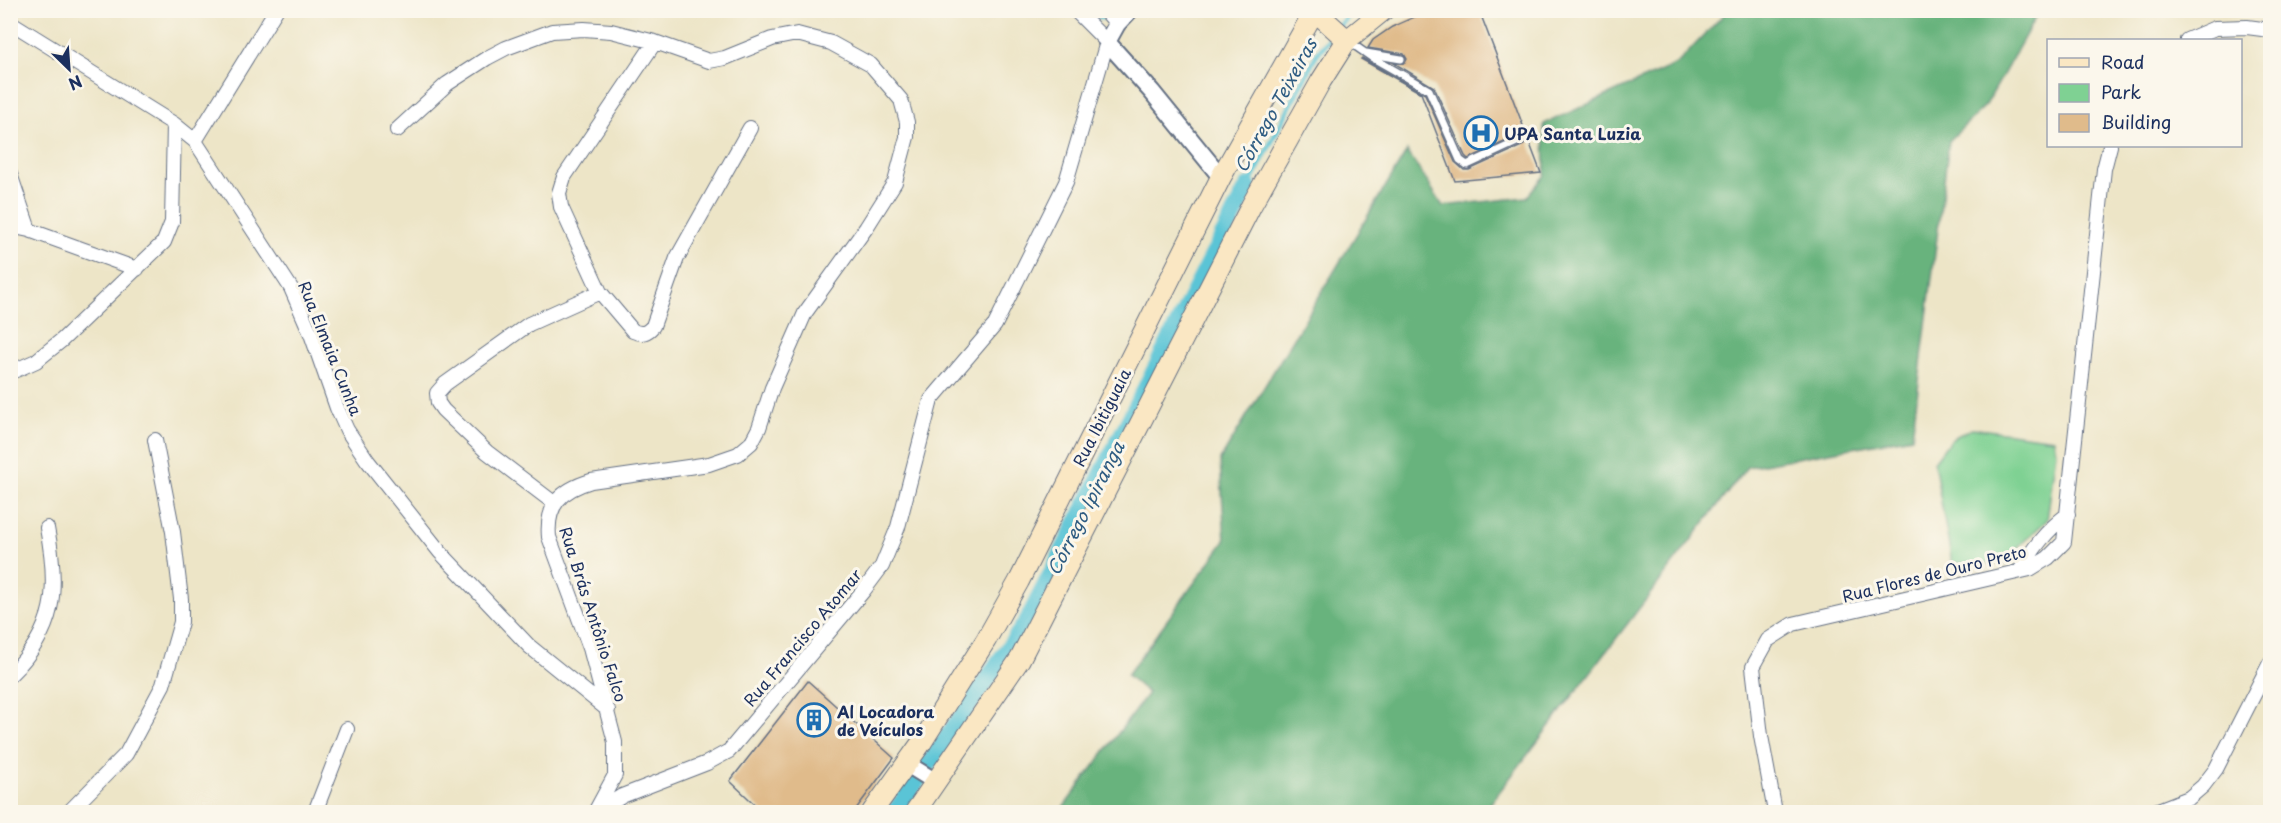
<svg xmlns="http://www.w3.org/2000/svg" width="2281" height="823" viewBox="0 0 2281 823" font-family="'Playpen Sans',sans-serif">
  <style>
    .green { fill: #7fd193; stroke: #4d8078; stroke-width: 1.5 }
    .forest { fill: #67b37d; stroke: #41716e; stroke-width: 1.5 }
    .lines { fill: none; stroke-linecap: round; stroke-linejoin: round }
    .stream { stroke: #5ac4d6; stroke-width: 5 }
    .canal { stroke: #5ac4d6; stroke-width: 18 }
    .building { fill: #e0bb8b }
    .service-casing { stroke: #646f83; stroke-width: 10 }
    .minor-casing { stroke: #646f83; stroke-width: 16 }
    .tertiary-casing { stroke: #646f83; stroke-width: 20 }
    .secondary-casing { stroke: #646f83; stroke-width: 22 }
    .service { stroke: #fff; stroke-width: 7 }
    .minor { stroke: #fff; stroke-width: 14 }
    .tertiary { stroke: #fff; stroke-width: 16 }
    .secondary { stroke: #fae7c3; stroke-width: 20 }
    .labels { text-anchor: middle; dominant-baseline: central; stroke-width: 6; stroke-linejoin: round; paint-order: stroke }
    .poi-label { font-size: 16px; font-weight: bold; fill: #1b2f5e; stroke: #fbf7ec; text-anchor: start }
    .street-label { font-size: 16px; fill: #1b2f5e; stroke: #fbf7ec }
    .water-label { font-size: 18px; font-style: italic; fill: #2e5c82; stroke: #fbf7ec }
  </style>
  <rect width="100%" height="100%" fill="#fbf7ec"/>
  <filter id="ink" filterUnits="userSpaceOnUse"><feTurbulence type="fractalNoise" baseFrequency=".0167" numOctaves="2"/><feDisplacementMap in="SourceGraphic" scale="12" xChannelSelector="R" yChannelSelector="G"/><feConvolveMatrix kernelMatrix="1 2 1 2 8 2 1 2 1" color-interpolation-filters="sRGB"/></filter>
  <filter id="wash" filterUnits="userSpaceOnUse"><feTurbulence type="fractalNoise" baseFrequency=".008" numOctaves="4" result="noise"/><feDisplacementMap in="SourceGraphic" scale="24" xChannelSelector="R" yChannelSelector="G"/><feGaussianBlur stdDeviation="1.35" result="paint"/><feColorMatrix in="noise" values="0 0 0 0 0 0 0 0 0 0 0 0 0 0 0 0 0 1.4 0 .05"/><feComposite in="paint" operator="in"/></filter>
  <g filter="url(#wash)">
    <rect width="100%" height="100%" fill="#ede5c7"/>
    <!-- green -->
    <path class="green" d="M1972 428 2054 439 2056 452 2047 520 2018 547 2006 563H1952L1934 462 1951 439Z"/>
    <!-- forest -->
    <path class="forest" d="M1727 11H2039L1986 105 1949 141 1912 437 1747 467 1484 812H1060L1148 693 1127 675 1225 541 1220 460 1407 151 1443 206 1527 197 1545 175 1544 124 1677 64Z"/>
    <g class="lines">
      <!-- stream -->
      <path class="stream" d="M1092 10 1101 18
        M1248 187 1317 54 1353 10"/>
      <!-- canal -->
      <path class="canal" d="M895 812 1027 622 1248 187"/>
    </g>
    <g id="blocks">
      <!-- building -->
      <path class="building" d="M1430 10H1479L1541 173 1455 181 1421 93 1361 59 1362 58 1425 94 1455 162 1464 170H1469L1524 145 1526 138 1524 135H1519L1468 159 1465 156 1434 87 1394 63H1405L1407 59 1404 54 1368 48 1373 40 1392 27Z
        M808 681 894 758 853 813H764L730 781Z"/>
    </g>
  </g>
  <g filter="url(#ink)">
    <use href="#blocks" fill-opacity="0" stroke="#646f83" stroke-width="1.5"/>
    <g class="lines">
      <defs>
        <path id="service" d="M1348 41 1371 57 1429 90 1460 160 1467 165 1521 140
          M1366 53 1401 59"/>
        <path id="minor" d="M1105 10 1117 24
          M10 22 174 124 195 141 291 288 311 334 337 408 347 430 367 460 440 552 529 646 608 710
          M2187 40 2215 28 2247 27 2270 30
          M655 42 564 177 559 193 561 207 600 292 633 331C642 335 647 333 653 326L677 258 750 128
          M397 130 447 84 487 58 506 48 552 31 584 29 611 31 655 42 709 61 725 58 772 39 797 34 831 43 871 65 901 100 907 122V137L895 182 866 228 805 313 772 388 759 428 751 443 738 454 709 464 591 481C561 490 546 505 549 537L590 648 615 742V775L595 812
          M195 141 276 10
          M10 174 29 230
          M10 226 29 230 137 269
          M10 370H16L36 361 62 340 164 242 172 222 174 124
          M554 503 487 452 443 410 438 403 437 393 445 384 529 324 600 292
          M2020 571C2033 548 2046 531 2068 514
          M10 675C56 630 59 589 47 528
          M69 812 126 754 163 685 181 622V599L173 532 155 440
          M315 812 347 729
          M597 812 622 796 707 763 729 751 864 590 882 566 898 527 931 400 995 325 1066 182 1107 42 1075 10
          M1775 812 1761 736 1753 667 1768 640 1793 624 2030 569 2048 558 2064 542 2104 169 2110 146
          M2153 812 2189 798 2203 786 2216 769 2270 663"/>
        <path id="tertiary" d="M1130 10 1117 24 1107 42 1152 92 1221 177
          M907 764 936 782"/>
        <path id="secondary" d="M1315 11 1347 40
          M872 812 922 742 986 640 1019 581 1221 177 1315 10
          M915 812 1020 659 1251 206 1321 81 1347 40 1384 10"/>
      </defs>
      <!-- service casing -->
      <use href="#service" class="service-casing"/>
      <!-- minor casing -->
      <use href="#minor" class="minor-casing"/>
      <!-- tertiary casing -->
      <use href="#tertiary" class="tertiary-casing"/>
      <!-- secondary casing -->
      <use href="#secondary" class="secondary-casing"/>
      <!-- service -->
      <use href="#service" class="service"/>
      <!-- minor -->
      <use href="#minor" class="minor"/>
      <!-- tertiary -->
      <use href="#tertiary" class="tertiary"/>
      <!-- secondary -->
      <use href="#secondary" class="secondary"/>
    </g>
  </g>
  <!-- icons -->
  <defs>
    <symbol id="hospital-ring" viewBox="-11 -11 22 22"><circle r="9.5" fill="#fbf7ec" stroke="#1f6fb2" stroke-width="1.5"/><path d="M-5-5h3v3.5h4V-5h3V5h-3V1.5h-4V5h-3Z" fill="#1f6fb2"/></symbol>
    <symbol id="building-ring" viewBox="-11 -11 22 22"><circle r="9.5" fill="#fbf7ec" stroke="#1f6fb2" stroke-width="1.5"/><path d="M-4-6H4V6H1V3H-1V6H-4ZM-2.5-4.3h1.7v1.8h-1.7ZM.8-4.3h1.7v1.8H.8ZM-2.5-1h1.7V.8h-1.7ZM.8-1h1.7V.8H.8Z" fill="#1f6fb2"/></symbol>
  </defs>
  <g fill-rule="evenodd">
    <use href="#hospital-ring" x="1462" y="114" width="38" height="38"/>
    <use href="#building-ring" x="795" y="701" width="38" height="38"/>
  </g>
  <g class="labels">
    <!-- poi labels -->
    <g class="poi-label">
      <text x="1504" y="133">UPA Santa Luzia</text>
      <text x="837" y="711">Al Locadora<tspan x="837" dy="18">de Veículos</tspan></text>
    </g>
    <!-- street labels -->
    <g class="street-label">
      <text transform="translate(331 348) rotate(68)">Rua Elmaia Cunha</text>
      <text transform="translate(1101 417) rotate(-63)">Rua Ibitiguaia</text>
      <text transform="translate(1934 573) rotate(-14)">Rua Flores de Ouro Preto</text>
      <text transform="translate(594 614) rotate(72)">Rua Brás Antônio Falco</text>
      <text transform="translate(802 637) rotate(-50)">Rua Francisco Atomar</text>
    </g>
    <!-- water labels -->
    <g class="water-label">
      <text transform="translate(1275 105) rotate(-61)">Córrego Teixeiras</text>
      <text transform="translate(1085 508) rotate(-63)">Córrego Ipiranga</text>
    </g>
  </g>
  <!-- margin -->
  <rect width="2281" height="823" fill="none" stroke="#fbf7ec" stroke-width="36"/>
  <!-- legend -->
  <rect x="2047" y="39" width="195" height="108" fill="#fbf7ec" stroke="#a1a7b3" stroke-width="1.5"/>
  <rect x="2059" y="58" width="30" height="9" fill="#fae7c3" stroke="#a1a7b3" stroke-width="1.5"/>
  <text x="2101" y="69" font-size="18" fill="#1b2f5e">Road</text>
  <rect x="2059" y="84" width="30" height="18" fill="#7fd193" stroke="#a1a7b3" stroke-width="1.5"/>
  <text x="2101" y="99" font-size="18" fill="#1b2f5e">Park</text>
  <rect x="2059" y="114" width="30" height="18" fill="#e0bb8b" stroke="#a1a7b3" stroke-width="1.5"/>
  <text x="2101" y="129" font-size="18" fill="#1b2f5e">Building</text>
  <!-- north arrow -->
  <g transform="translate(69 69) rotate(155)" stroke="#fbf7ec" stroke-width="4.5" paint-order="stroke">
  <path d="M0-4.5L10 22L0 15L-10 22Z" fill="#1b2f5e"/>
  <text y="-9" font-size="16" font-weight="bold" text-anchor="middle" fill="#1b2f5e">N</text>
  </g>
</svg>
